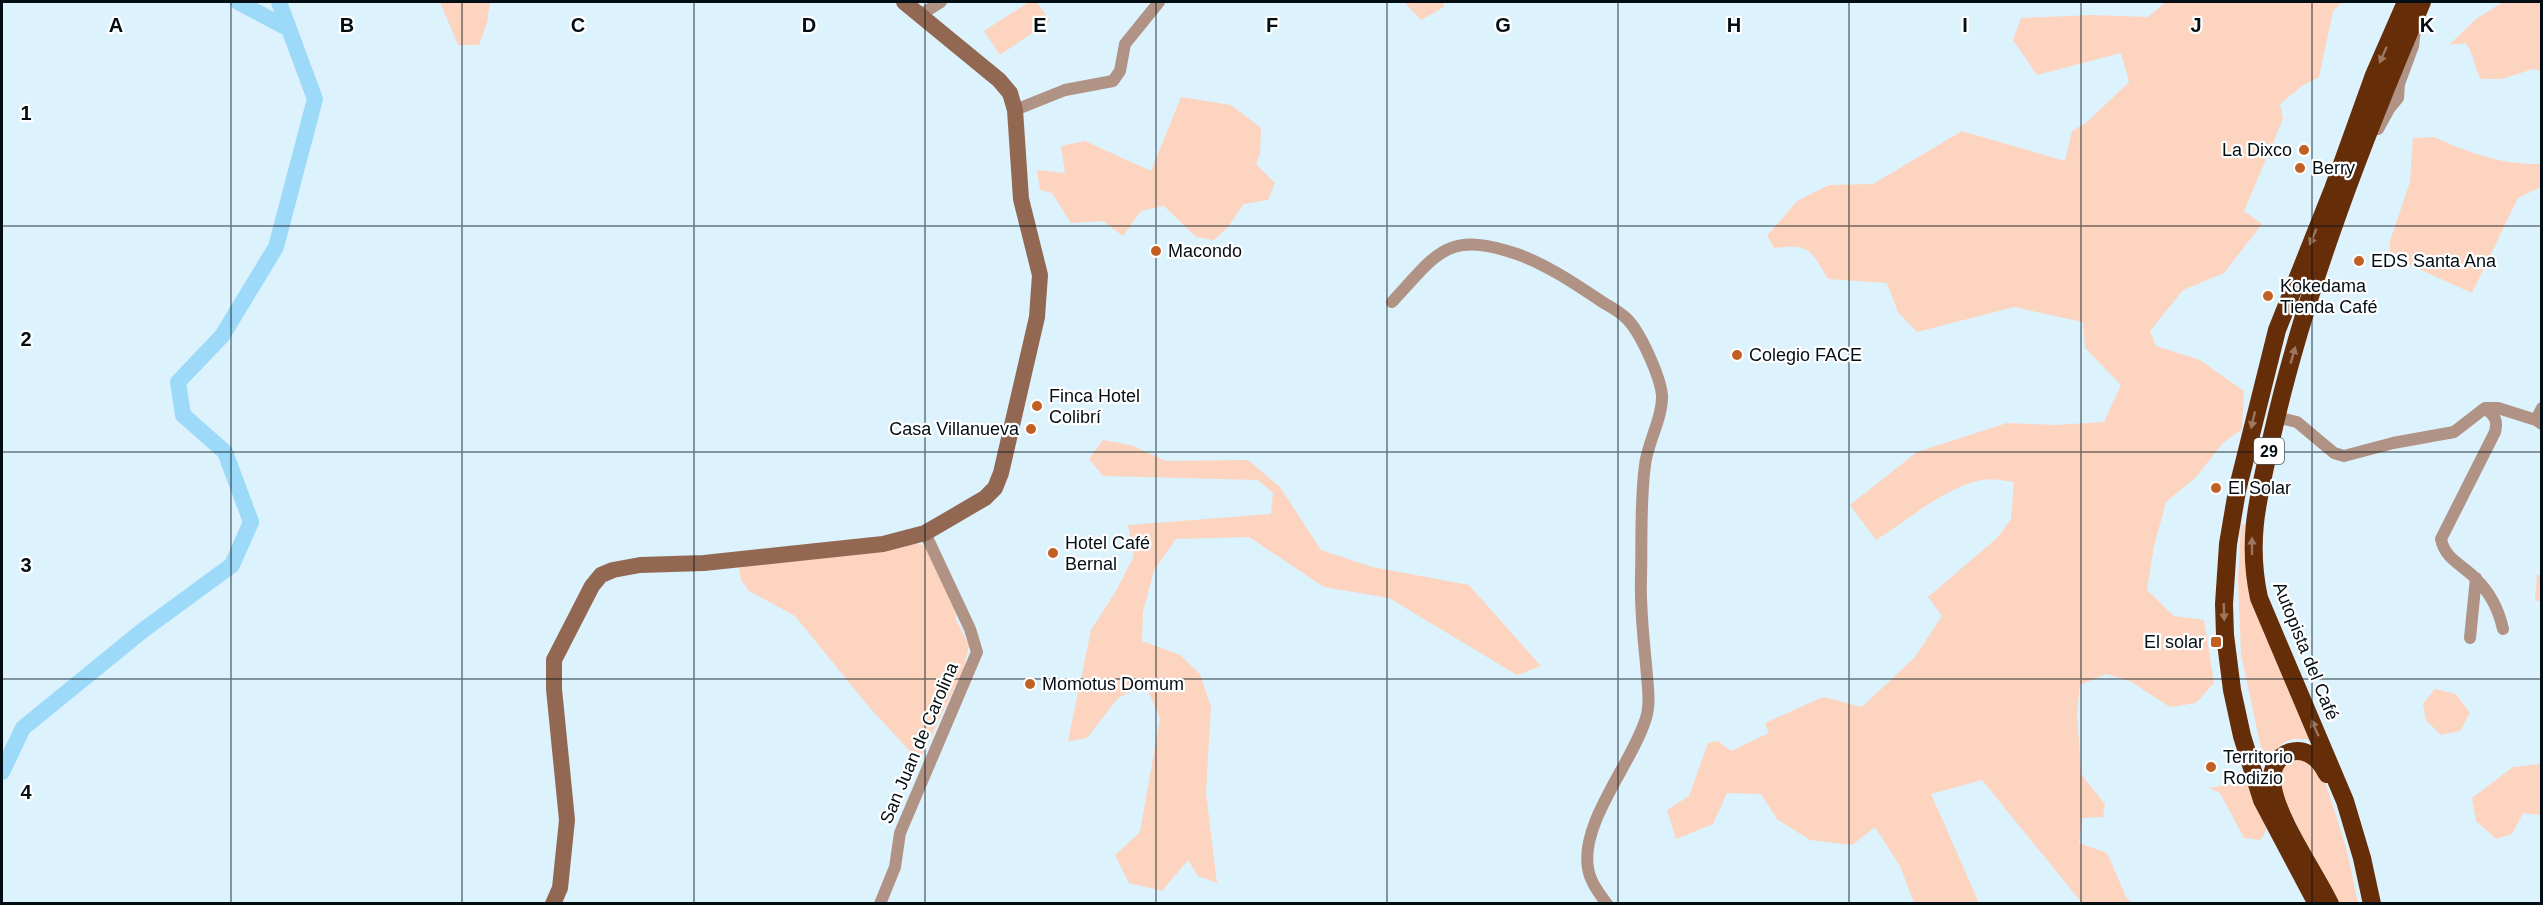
<svg xmlns="http://www.w3.org/2000/svg" width="2543" height="905" viewBox="0 0 2543 905" font-family="Helvetica,sans-serif">
  <style>
    .green { fill: #fdd4bf }
    .lines { fill: none; stroke-linecap: round; stroke-linejoin: round }
    .river { stroke: #9dd9f8; stroke-width: 16 }
    .street { stroke: #b19385; stroke-width: 12 }
    .secondary { stroke: #926852; stroke-width: 16 }
    .highway { stroke: #662d09; stroke-width: 18 }
    .oneway { fill: #9c765f }
    .grid { fill: none; stroke: #030e14; stroke-width: 1.5; stroke-opacity: 0.55 }
    .poi-dot { fill: #c26024; stroke: #fff; stroke-width: 2 }
    .labels { text-anchor: middle; dominant-baseline: central; stroke-width: 4.5; stroke-linejoin: round; paint-order: stroke }
    .shield { fill: #fff; stroke: #4f565a; stroke-width: 1.5 }
    .shield-label { font-size: 16px; font-weight: bold; fill: #030e14 }
    .poi-label { font-size: 18px; fill: #030e14; stroke: #fff; text-anchor: start }
    .street-label { font-size: 18px; fill: #030e14; stroke: #fff }
    .grid-label { font-size: 20px; text-anchor: middle; font-weight: bold; fill: #030e14; stroke: #fff; stroke-width: 4.5; stroke-linejoin: round; paint-order: stroke }
  </style>
  <rect width="100%" height="100%" fill="#dcf2fd"/>
  <!-- green -->
  <path class="green" d="M440 2H490L487 23 479 45H458Z
    M1029 2H1037L1050 21 1000 55 984 31Z
    M1404 2H1443L1444 7 1421 20Z
    M2166 2H2342L2333 11 2319 77 2302 86 2280 104 2283 119 2244 211 2262 224 2224 273 2183 290 2150 331 2156 346 2200 360 2244 391 2242 429 2223 443 2196 477 2166 502 2154 546 2147 590 2174 616 2204 620 2214 683 2196 703 2170 707 2130 681 2106 674 2080 685 2077 712 2081 774 2105 804 2103 817 2082 818 2079 843 2107 853 2127 899 2133 903H2082L1982 780 1931 794 1976 896 1978 903H1914L1900 866 1875 827 1852 845 1810 840 1777 819 1761 794 1727 793 1713 824 1676 839 1667 810 1689 796 1708 743 1718 741 1731 751 1769 733 1765 723 1823 697 1862 707 1915 657 1942 616 1928 597 1997 538 2011 519 2014 482C2005 481 1991 478 1982 480 1947 486 1906 521 1876 540L1850 505 1917 452 2007 423 2055 425 2104 422 2121 385 2085 348 2083 322 2014 307 1917 332 1898 312 1887 283 1828 279C1810 249 1810 244 1774 248L1767 236 1797 201 1829 185 1873 184 1962 131 2065 161 2072 131 2087 122 2129 82 2121 53 2037 75 2013 40 2021 18 2093 15 2148 17Z
    M2503 2H2541V71L2533 69 2502 79H2481C2474 67 2474 55 2466 43L2449 45 2476 19Z
    M1181 97 1231 105 1261 128 1260 154 1256 164 1275 183 1268 200 1244 204 1227 228 1214 240 1196 237 1164 206 1141 211 1123 236 1103 221 1071 223 1052 193 1040 190 1037 170 1065 173 1061 146 1085 141 1151 171Z
    M2434 137C2469 153 2503 165 2541 164V187L2518 198 2472 293 2390 256V241L2410 182 2413 138Z
    M1103 440 1131 445 1166 461 1248 460 1280 487 1321 550 1372 567 1469 585 1541 666 1517 675 1389 598 1324 587 1249 537 1176 539 1154 570 1143 612 1142 641 1180 655 1200 674 1211 707 1206 793 1217 883 1198 876 1188 860 1162 891 1129 883 1115 855 1140 832 1160 718 1145 685 1118 698 1087 738 1068 741 1091 630 1116 591 1134 556 1128 525 1271 514 1273 493 1258 480 1103 476 1089 459Z
    M2241 524 2247 525 2250 579 2314 741C2286 734 2283 743 2264 762L2241 654 2238 579Z
    M916 543 926 546 955 611 956 620 969 645 963 671 919 761 869 707 795 616 749 591 741 580 739 567Z
    M2537 575H2541V602L2535 600Z
    M2435 689 2456 694 2470 713 2460 731 2441 735 2426 720 2423 704Z
    M2296 756 2322 772 2346 847 2358 903H2335L2277 784 2281 766Z
    M2541 764V815L2523 813 2512 834 2496 839 2476 821 2472 798 2513 767Z
    M2252 781C2259 799 2276 823 2260 840L2244 838 2220 793 2209 788Z"/>
  <g class="lines">
    <!-- river -->
    <path class="river" d="M238 2 289 29
      M2 772 23 728 142 631 232 565 251 522 225 452 183 415 178 382 222 336 276 247 315 99 279 2"/>
    <!-- street -->
    <path class="street" d="M920 15 941 2
      M1015 110 1065 90 1113 81 1120 71 1125 44 1159 2
      M2378 129 2389 109 2398 98 2399 84 2413 46 2415 30
      M1392 302C1437 254 1446 230 1517 254 1548 265 1577 285 1604 303 1611 307 1620 312 1626 318 1640 331 1660 376 1662 395 1663 417 1647 444 1645 465 1640 502 1642 541 1641 578 1640 607 1643 635 1646 664 1647 681 1651 702 1646 718 1633 762 1580 822 1588 868 1590 882 1599 893 1607 904
      M2485 408C2495 416 2498 420 2495 432L2441 539C2445 560 2464 565 2477 580 2491 594 2499 611 2503 629
      M2276 417 2297 422 2334 453 2344 456 2393 443 2454 432 2485 408H2498L2536 420 2542 424
      M2536 420 2542 408
      M2470 638 2476 578
      M880 904 895 867 900 833 977 652 970 629 925 533"/>
    <!-- secondary -->
    <path class="secondary" d="M553 904 560 888 567 820 554 689V660L592 586 601 575 613 570 640 565 704 563 883 544 925 533 985 498 995 488 1001 473 1037 317 1040 275 1021 199 1015 110 1010 93 999 80 904 2"/>
    <!-- highway -->
    <path class="highway" d="M2327 774C2308 734 2265 751 2273 788 2279 822 2314 871 2330 904
      M2317 904 2262 800 2242 736 2232 690 2225 635 2224 604 2228 544 2237 491 2277 330 2333 189 2374 75 2406 2
      M2372 904 2362 858 2345 801 2259 598C2246 538 2259 495 2272 436 2305 289 2363 140 2422 2"/>
  </g>
  <!-- one-way arrows -->
  <defs><path id="oneway-solid" d="M-6-.8H1V-3.2L6.5 0L1 3.2V.8H-6Z" transform="scale(1.5)"/></defs>
  <g class="oneway">
    <use href="#oneway-solid" transform="translate(2383 55) rotate(114)"/>
    <use href="#oneway-solid" transform="translate(2313 237) rotate(113)"/>
    <use href="#oneway-solid" transform="translate(2293 355) rotate(-74)"/>
    <use href="#oneway-solid" transform="translate(2253 420) rotate(103)"/>
    <use href="#oneway-solid" transform="translate(2252 546) rotate(-90)"/>
    <use href="#oneway-solid" transform="translate(2224 612) rotate(88)"/>
    <use href="#oneway-solid" transform="translate(2315 728) rotate(-114)"/>
  </g>
  <!-- grid -->
  <path class="grid" d="M231 2V904M462 2V904M694 2V904M925 2V904M1156 2V904M1387 2V904M1618 2V904M1849 2V904M2081 2V904M2312 2V904M2 226H2542M2 452H2542M2 679H2542"/>
  <!-- markers -->
  <g class="poi-dot">
    <circle cx="2304" cy="150" r="6"/>
    <circle cx="2300" cy="168" r="6"/>
    <circle cx="1156" cy="251" r="6"/>
    <circle cx="2359" cy="261" r="6"/>
    <circle cx="2268" cy="296" r="6"/>
    <circle cx="1737" cy="355" r="6"/>
    <circle cx="1037" cy="406" r="6"/>
    <circle cx="1031" cy="429" r="6"/>
    <circle cx="2216" cy="488" r="6"/>
    <circle cx="1053" cy="553" r="6"/>
    <rect x="2210" y="636" width="12" height="12" rx="3"/>
    <circle cx="1030" cy="684" r="6"/>
    <circle cx="2211" cy="767" r="6"/>
  </g>
  <g class="labels">
    <!-- shield labels -->
    <rect class="shield" x="2254" y="438" width="30" height="26" rx="4.5"/>
    <g class="shield-label">
      <text x="2269" y="451">29</text>
    </g>
    <!-- poi labels -->
    <g class="poi-label">
      <text x="2292" y="150" text-anchor="end">La Dixco</text>
      <text x="2312" y="168">Berry</text>
      <text x="1168" y="251">Macondo</text>
      <text x="2371" y="261">EDS Santa Ana</text>
      <text x="2280" y="286">Kokedama<tspan x="2280" dy="21">Tienda Café</tspan></text>
      <text x="1749" y="355">Colegio FACE</text>
      <text x="1049" y="396">Finca Hotel<tspan x="1049" dy="21">Colibrí</tspan></text>
      <text x="1019" y="429" text-anchor="end">Casa Villanueva</text>
      <text x="2228" y="488">El Solar</text>
      <text x="1065" y="543">Hotel Café<tspan x="1065" dy="21">Bernal</tspan></text>
      <text x="2204" y="642" text-anchor="end">El solar</text>
      <text x="1042" y="684">Momotus Domum</text>
      <text x="2223" y="757">Territorio<tspan x="2223" dy="21">Rodizio</tspan></text>
    </g>
    <!-- street labels -->
    <g class="street-label">
      <text transform="translate(2306 651) rotate(68)">Autopista del Café</text>
      <text transform="translate(919 743) rotate(-67)">San Juan de Carolina</text>
    </g>
  </g>
  <g class="grid-label">
    <text x="116" y="32">A</text>
    <text x="347" y="32">B</text>
    <text x="578" y="32">C</text>
    <text x="809" y="32">D</text>
    <text x="1040" y="32">E</text>
    <text x="1272" y="32">F</text>
    <text x="1503" y="32">G</text>
    <text x="1734" y="32">H</text>
    <text x="1965" y="32">I</text>
    <text x="2196" y="32">J</text>
    <text x="2427" y="32">K</text>
    <text x="26" y="120">1</text>
    <text x="26" y="346">2</text>
    <text x="26" y="572">3</text>
    <text x="26" y="799">4</text>
  </g>
  <!-- border -->
  <rect width="2543" height="905" fill="none" stroke="#030e14" stroke-width="6"/>
</svg>
